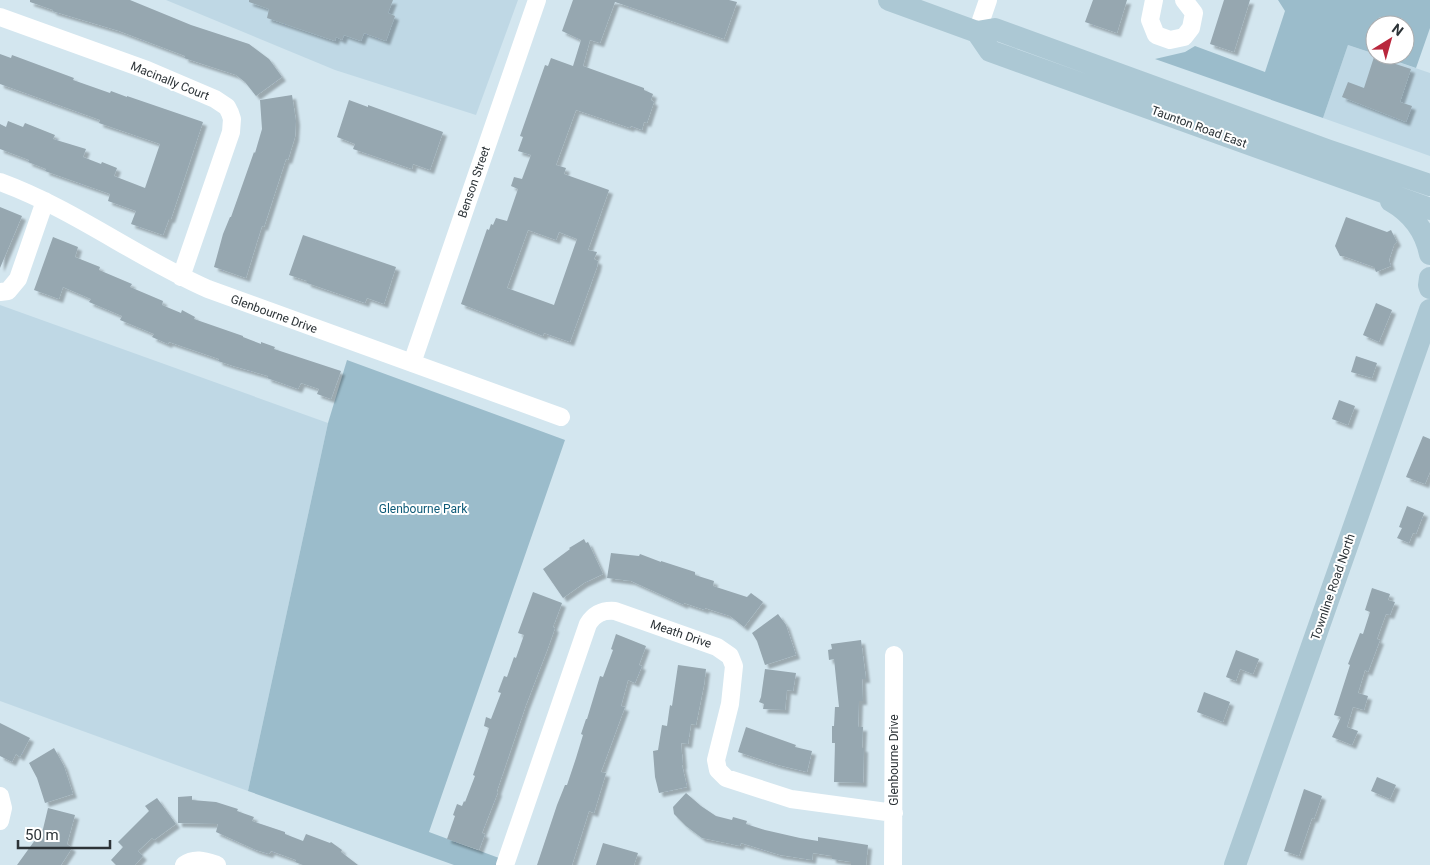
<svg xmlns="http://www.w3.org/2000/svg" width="1430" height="865" viewBox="0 0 1430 865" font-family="Roboto,sans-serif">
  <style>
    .built { fill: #bfd8e5 }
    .green { fill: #9bbccb }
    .building { fill: #96a7b0; fill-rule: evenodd; filter: url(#shadow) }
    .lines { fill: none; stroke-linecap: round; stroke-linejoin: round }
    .minor { stroke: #fff; stroke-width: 18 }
    .major { stroke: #acc8d4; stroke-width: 22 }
    .labels { text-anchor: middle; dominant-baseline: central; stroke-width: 4; stroke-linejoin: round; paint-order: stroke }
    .street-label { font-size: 12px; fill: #2c3337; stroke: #fff }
    .park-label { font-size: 12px; fill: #0e5b78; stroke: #fff }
  </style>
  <defs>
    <filter id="shadow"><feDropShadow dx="4" dy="4" stdDeviation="1" flood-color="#0004"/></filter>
  </defs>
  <rect width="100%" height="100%" fill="#d3e6ef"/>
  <!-- built -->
  <path class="built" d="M166 0H518L476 115 335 70Z
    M1348 45 1430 73V156L1323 118Z
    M0 305 328 423 248 791 0 701Z"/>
  <!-- green -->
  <path class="green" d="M1278 0H1430V28L1416 68 1378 55H1405V25H1375V54L1348 45 1323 118 1155 59 1185 52 1195 46 1265 72 1285 11Z
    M347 360 565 440 429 832 499 858 496 865H454L248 791 328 423Z"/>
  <!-- building -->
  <path class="building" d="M30 0H130L191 25 249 44 269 59 282 77 256 96 245 82 236 75 184 58 185 56 119 31 52 11 53 10 30 2Z
    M249 0H393L388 13 395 16 386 41 364 33 361 41 344 35 342 40 336 37 335 41 267 18 269 9 249 2Z
    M573 0H729L737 2 724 39 615 2 600 43 590 40 583 66 644 88V90L653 94 651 100 654 102 647 123 644 122 642 130 631 126 630 128 576 110 556 165 566 168 564 174 609 190 588 250 597 252 594 259 598 261 597 267 570 342 544 333 543 336 461 304 487 229 489 230 491 224 493 225 496 218 507 221 518 189 511 186 514 177 522 179 531 155 518 151 523 137 520 136 545 65 548 66 551 58 573 66 581 40 562 31ZM528 230 556 240 559 232 577 239 554 305 507 288Z
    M1093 0H1127L1117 33 1085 22Z
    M1224 0H1250L1234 52 1210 44Z
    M0 54 11 58 12 55 74 78 73 80 110 93 111 91 127 97V96L203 122 171 219H169L163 235 131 224 136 211 108 201 110 194 45 171 46 169 28 162 29 160 0 149V124L6 127 8 121 23 127 25 123 55 135 53 139 86 149 83 157 101 164 102 162 117 168 114 176 145 188 160 144 99 123 100 120 0 84Z
    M1374 57 1411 69 1400 102 1412 106 1406 122 1342 97 1348 82 1364 88Z
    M292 95 296 121 295 137 288 160 286 159 264 227 262 226 257 242 246 278 214 267 223 234 230 217H231L254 152 255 153 262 129 260 100Z
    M349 100 368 107V105L443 132 430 170 413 164 412 169 353 149 355 144 337 137Z
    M0 207 22 216 0 268Z
    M1346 217 1387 232 1391 230 1397 242 1394 245 1389 260 1391 266 1376 272 1374 267 1343 256H1340L1335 246Z
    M303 235 396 267 384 304 367 298 365 303 307 283V281L289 275Z
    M53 237 78 247 75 257 100 267 99 270 132 284 130 287 163 301 162 305 181 313 182 310 195 317 194 319 243 336V337L261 344V342L275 347 274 349 341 371 331 399 317 394 319 389 301 383 298 389 267 378 268 376 233 366 218 361 219 359 169 342 168 344 152 337 154 334 120 320 122 316 89 302 91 299 63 287 59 299 34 290Z
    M1376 303 1392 310 1379 342 1363 335Z
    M1356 356 1377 363 1372 378 1351 372Z
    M1339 400 1355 406 1348 425 1332 419Z
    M1423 436 1430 439V472L1425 484 1406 477Z
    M1407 506 1424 513 1416 534 1413 533 1409 543 1397 538 1402 528 1399 527Z
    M584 539 586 543 588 542 603 574 584 583 563 598 543 569 570 549 569 548Z
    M611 553 639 556 640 554 661 562V561L695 572V575L714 581 713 586 747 597 751 593 763 602 744 627 730 616 705 608V610L684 603V605L631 581 607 578Z
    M1372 588 1390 594 1388 600 1395 602 1390 615 1386 614 1377 639 1380 640 1368 672 1365 670 1358 693 1368 696 1364 710 1353 707 1347 727 1358 731 1352 745 1332 737 1341 717 1334 715 1350 665 1348 664 1360 633 1363 634 1370 612 1365 610Z
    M533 592 562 603 553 627 555 628 548 648 526 705 497 791 498 792 482 833 485 834 479 850 447 839 455 816 453 815 457 804 462 806 464 801 465 802 475 776 473 775 489 728 484 726 486 717 491 719 501 693 498 692 504 676 507 677 514 657 516 658 524 635 518 633Z
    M778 614 786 625 796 655 765 665 757 641 752 633Z
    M616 634 646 646 639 665 642 666 635 683 628 680 621 706 625 707 601 772 606 773 594 813 589 811 572 865H537L557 805 565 785H567L576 758 583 735 581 734 586 719H587L600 676 603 677 613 650 611 649Z
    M861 640 866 679H862L863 701H859L858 727H863L862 748H864L863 783 834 782 835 743H832V726H834L835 707H839L834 659 829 660 828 650 832 649 831 644Z
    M1236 650 1259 659 1253 674 1240 669 1236 681 1226 677Z
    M678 665 706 669 704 685 696 725 691 724 688 744 681 743 683 765H682L687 787 659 793 655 777 653 751 658 750 662 725 667 726 670 705 672 706Z
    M765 669 796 673 793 691 787 690 785 710 763 709 764 704 759 702 761 697Z
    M1204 692 1230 702 1223 722 1197 712Z
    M0 723 30 738 20 757 16 754 12 762 0 756Z
    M746 727 796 745 795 747 812 751 807 772 778 765 738 752Z
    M54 748 64 766 73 794 45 803 37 778 29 763Z
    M1377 777 1396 785 1390 799 1371 791Z
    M1304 789 1322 796 1314 819 1312 818 1299 856 1284 851Z
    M686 793 701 806 716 816 732 820 733 817 747 821 746 824 765 830 800 838 818 841V837L868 845 866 865H851V862L832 859V856L813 853 812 860 780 855 741 843 740 846 702 838 686 826 674 814 673 807Z
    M192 796V800L216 802 238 809 237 811 254 817 252 821 285 832V834L303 841 306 834 330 843 331 842 342 850 341 852 358 865H303L295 862 296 860 271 851 269 854 256 850 216 832 218 824 178 823V797Z
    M157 798 176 824 154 840 152 838 138 851 143 856 135 865H116L111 860 123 847 118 842 149 811 145 806Z
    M48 808 75 815 67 844 72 848 61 865H17L43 829Z
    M603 843 638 853 634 865H596Z"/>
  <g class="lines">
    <!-- minor -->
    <path class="minor" d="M1154 0 1150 20 1156 35 1170 40 1184 37 1191 28 1194 13 1184 0
      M0 17 147 70 215 99 227 107 230 113 232 119 231 132 181 277
      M977 32 988 0
      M0 182C74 209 137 258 208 289L561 417
      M0 292 8 291 18 279 45 201
      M412 363 537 0
      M0 796 3 808 0 821
      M184 865C195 857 205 861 217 865
      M505 865 588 624C595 613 603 610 615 611L717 647 730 656 734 666 730 704 716 760 718 770 726 778 791 799 894 813
      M893 865 894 655"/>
    <!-- major -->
    <path class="major" d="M889 0 977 32 995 29 1327 150 1430 185
      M977 32 990 51 1430 209
      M1391 201C1412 213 1425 230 1430 254
      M1430 278 1429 285 1430 288
      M1235 865 1430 310"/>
  </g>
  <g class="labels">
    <!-- street labels -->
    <g class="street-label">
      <text transform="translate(170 81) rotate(22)">Macinally Court</text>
      <text transform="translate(1199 127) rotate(20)">Taunton Road East</text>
      <text transform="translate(474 182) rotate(-71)">Benson Street</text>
      <text transform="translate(274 314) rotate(20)">Glenbourne Drive</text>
      <text transform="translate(1333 587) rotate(-71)">Townline Road North</text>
      <text transform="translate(681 634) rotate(19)">Meath Drive</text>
      <text transform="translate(894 760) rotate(-90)">Glenbourne Drive</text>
    </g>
    <!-- park labels -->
    <g class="park-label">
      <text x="423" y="509">Glenbourne Park</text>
    </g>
  </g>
  <!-- north arrow -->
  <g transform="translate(1390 40) rotate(37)"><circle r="24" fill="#ffffff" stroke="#abadaf"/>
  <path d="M0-4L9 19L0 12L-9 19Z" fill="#b9273c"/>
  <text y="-8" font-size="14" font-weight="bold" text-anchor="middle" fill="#2c3337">N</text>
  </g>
  <!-- scale -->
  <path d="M18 840v8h92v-8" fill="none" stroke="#2c3337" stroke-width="2.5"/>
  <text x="25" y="840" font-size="15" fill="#2c3337" stroke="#ffffff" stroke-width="4" paint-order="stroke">50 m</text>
</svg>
